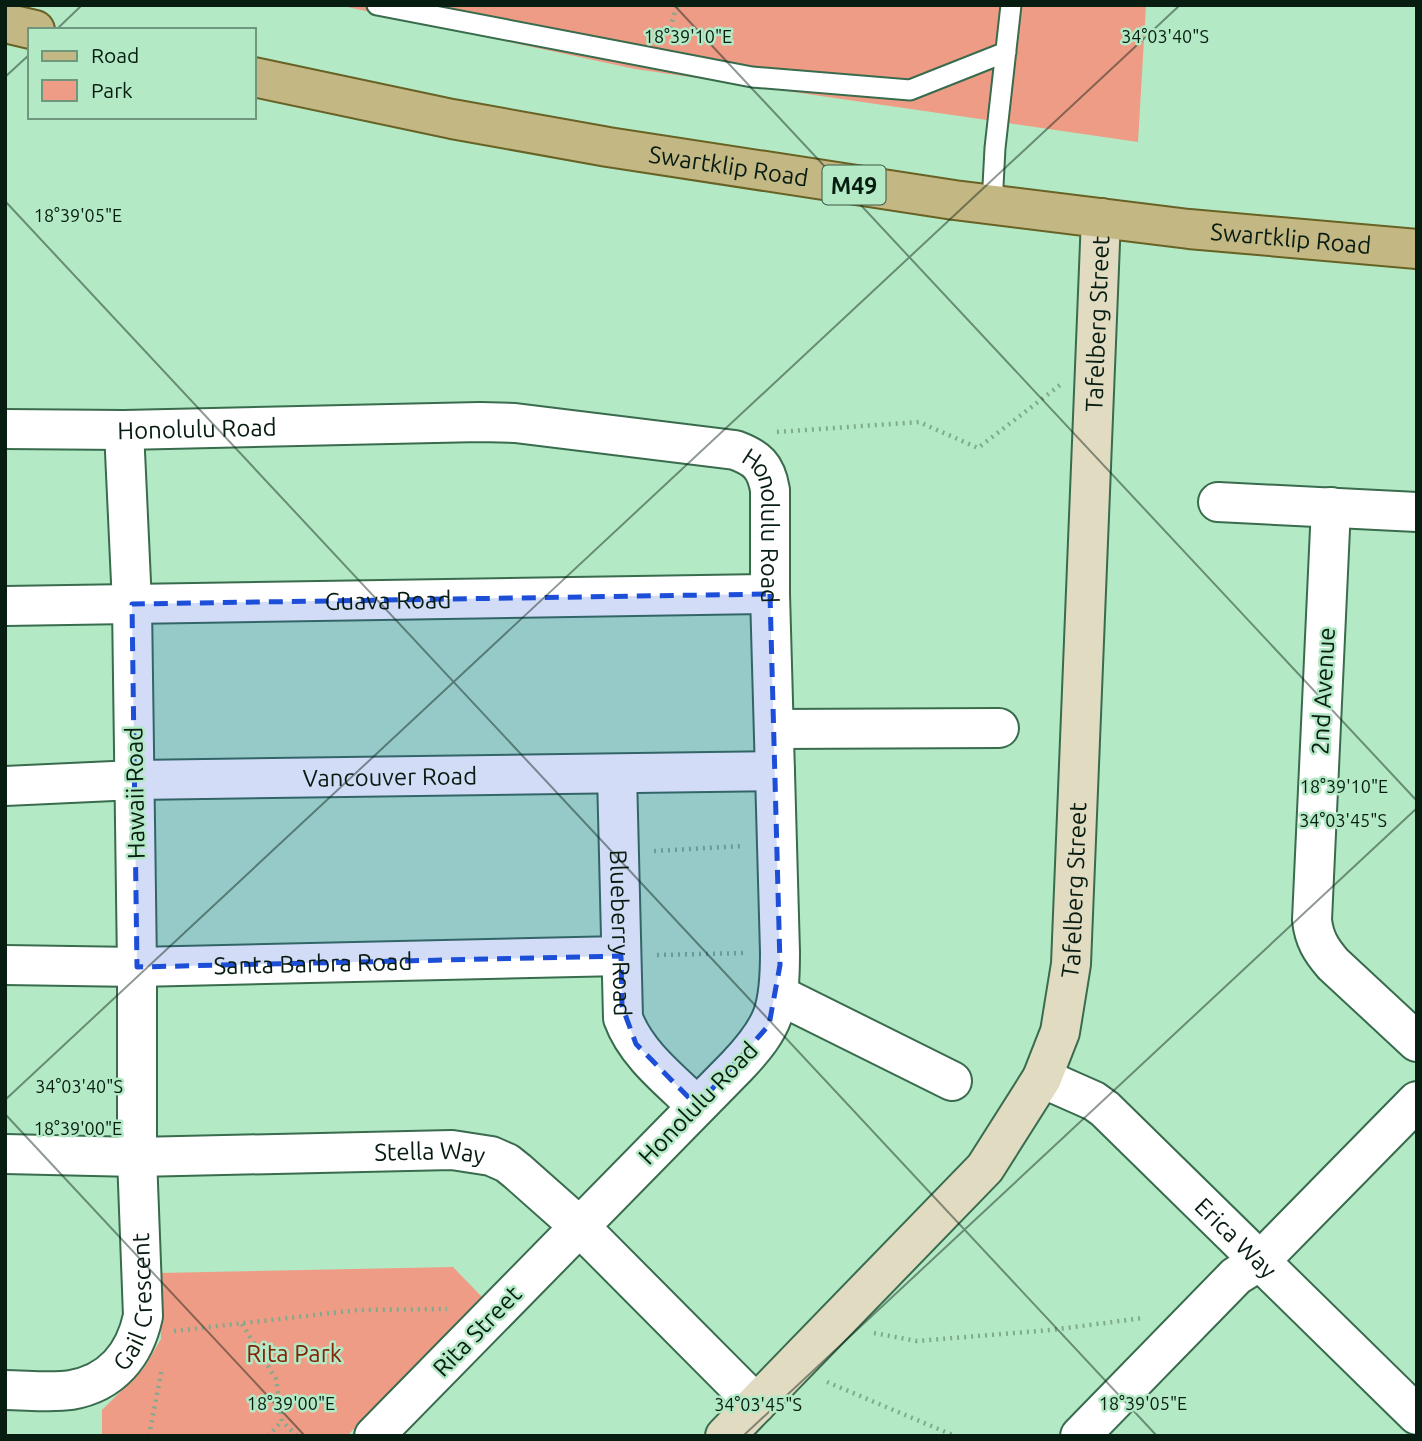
<svg xmlns="http://www.w3.org/2000/svg" width="1422" height="1441" viewBox="0 0 1422 1441" font-family="Ubuntu,sans-serif">
  <style>
    .green { fill: #ee9c86 }
    .lines { fill: none; stroke-linecap: round; stroke-linejoin: round }
    .lane-casing { stroke: #396b4d; stroke-width: 23 }
    .street-casing { stroke: #396b4d; stroke-width: 42 }
    .secondary-casing { stroke: #396b4d; stroke-width: 42 }
    .primary-casing { stroke: #686225; stroke-width: 42 }
    .path { stroke: #7faa8e; stroke-width: 4.5; stroke-dasharray: 2 5; stroke-linecap: butt }
    .lane { stroke: #fff; stroke-width: 19 }
    .street { stroke: #fff; stroke-width: 38 }
    .secondary { stroke: #e1dbc1; stroke-width: 38 }
    .primary { stroke: #c3b783; stroke-width: 38 }
    .marked { fill: #1d4ed8; fill-opacity: 0.2; stroke: #1d4ed8; stroke-width: 5; stroke-dasharray: 14 9; stroke-linejoin: round }
    .ticks { fill: none; stroke: #081d11; stroke-width: 2; stroke-opacity: 0.45 }
    .labels { text-anchor: middle; dominant-baseline: central; stroke-width: 5; stroke-linejoin: round; paint-order: stroke }
    .shield { fill: #b4e9c6; stroke: #3c5a47; stroke-width: 2 }
    .shield-label { font-size: 23px; font-weight: bold; fill: #081d11 }
    .street-label { font-size: 24px; fill: #081d11; stroke: #b4e9c6 }
    .park-label { font-size: 24px; fill: #812305; stroke: #b4e9c6 }
    .ticks-label { font-size: 18px; text-anchor: middle; fill: #081d11; stroke: #b4e9c6; stroke-width: 5; stroke-linejoin: round; paint-order: stroke }
  </style>
  <rect width="100%" height="100%" fill="#b4e9c6"/>
  <!-- green -->
  <path class="green" d="M338 5H1146L1138 142 635 69Z
    M453 1267 483 1298 347 1436H102V1410L144 1368 161 1339 159 1273Z"/>
  <g class="lines">
    <defs>
      <path id="lane" d="M377 5 752 77 910 90 1006 52
        M992 205 995 148 1011 5"/>
      <g id="street">
        <path id="s1" d="M5 429 124 430 480 422 515 423 735 450C757 458 766 466 770 490V594L780 952C780 1008 775 1026 737 1066L374 1436"/>
        <path d="M1218 502 1417 512"/>
        <path d="M1331 507 1312 920C1314 939 1321 950 1333 964L1417 1042"/>
        <path id="s2" d="M5 606 770 594"/>
        <path d="M774 729 999 728"/>
        <path id="s3" d="M617 774 623 1018C636 1054 670 1080 697 1106"/>
        <path id="s4" d="M5 786 135 780 775 771"/>
        <path id="s5" d="M5 965 137 967 621 956"/>
        <path d="M779 995 952 1081"/>
        <path id="s6" d="M1042 1078 1094 1101 1105 1109 1417 1415"/>
        <path id="s7" d="M5 1154 137 1157 452 1150 491 1156 507 1163 517 1171 579 1226 756 1404"/>
        <path id="s8" d="M5 1390C26 1390 51 1393 71 1390 112 1383 135 1354 143 1316L137 1157V967L132 604 124 430"/>
        <path d="M1080 1436 1236 1276 1260 1261 1417 1101"/>
      </g>
      <g id="secondary">
        <path id="s9" d="M725 1436 985 1168 1042 1078 1060 1032 1071 964 1101 218"/>
      </g>
      <g id="primary">
        <path d="M5 23 35 30"/>
        <path id="s10" d="M254 77 452 119 608 147 954 200 1189 229 1417 249"/>
      </g>
    </defs>
    <!-- lane casing -->
    <use href="#lane" class="lane-casing"/>
    <!-- street casing -->
    <use href="#street" class="street-casing"/>
    <!-- secondary casing -->
    <use href="#secondary" class="secondary-casing"/>
    <!-- primary casing -->
    <use href="#primary" class="primary-casing"/>
    <!-- path -->
    <path class="path" d="M668 35 677 5
      M777 432 919 422 978 448 1060 385
      M654 851 743 846
      M657 955 746 953
      M242 1324 276 1379 282 1421 297 1436
      M174 1331 358 1310 447 1309
      M874 1333 917 1341 1051 1330 1143 1318
      M827 1382 955 1436
      M149 1436 162 1368
      M268 1436 282 1421"/>
    <!-- lane -->
    <use href="#lane" class="lane"/>
    <!-- street -->
    <use href="#street" class="street"/>
    <!-- secondary -->
    <use href="#secondary" class="secondary"/>
    <!-- primary -->
    <use href="#primary" class="primary"/>
  </g>
  <!-- marked area -->
  <path class="marked" d="M770 594 780 965 769 1025 697 1106 636 1044 622 1006 621 956 137 967 132 604Z"/>
  <!-- ticks -->
  <path class="ticks" d="M674 5 1417 801M56 30 82 5M5 77 30 54M5 201 1157 1436M5 1100 1180 5M5 1114 305 1436M743 1436 1417 808"/>
  <g class="labels">
    <!-- shield labels -->
    <rect class="shield" x="822.5" y="165.5" width="63" height="39" rx="5"/>
    <g class="shield-label">
      <text x="854" y="185">M49</text>
    </g>
    <!-- street labels -->
    <g class="street-label">
      <text stroke="none"><textPath href="#s10" startOffset="483">Swartklip Road</textPath></text>
      <text stroke="none"><textPath href="#s10" startOffset="1050">Swartklip Road</textPath></text>
      <text stroke="none"><textPath href="#s9" startOffset="1239">Tafelberg Street</textPath></text>
      <text stroke="none"><textPath href="#s1" startOffset="192">Honolulu Road</textPath></text>
      <text stroke="none"><textPath href="#s1" startOffset="822">Honolulu Road</textPath></text>
      <text stroke="none"><textPath href="#s2" startOffset="383">Guava Road</textPath></text>
      <text transform="translate(1323 691) rotate(-87)">2nd Avenue</text>
      <text stroke="none"><textPath href="#s4" startOffset="385">Vancouver Road</textPath></text>
      <text transform="translate(135 793) rotate(-91)">Hawaii Road</text>
      <text stroke="none"><textPath href="#s9" startOffset="672">Tafelberg Street</textPath></text>
      <text stroke="none"><textPath href="#s3" startOffset="159">Blueberry Road</textPath></text>
      <text stroke="none"><textPath href="#s5" startOffset="308">Santa Barbra Road</textPath></text>
      <text transform="translate(698 1103) rotate(-46)">Honolulu Road</text>
      <text stroke="none"><textPath href="#s7" startOffset="425">Stella Way</textPath></text>
      <text stroke="none"><textPath href="#s6" startOffset="254">Erica Way</textPath></text>
      <text stroke="none"><textPath href="#s8" startOffset="189">Gail Crescent</textPath></text>
      <text transform="translate(477 1331) rotate(-46)">Rita Street</text>
    </g>
    <!-- park labels -->
    <g class="park-label">
      <text x="294" y="1353">Rita Park</text>
    </g>
  </g>
  <g class="ticks-label">
    <text x="1165" y="43">34°03'40"S</text>
    <text x="688" y="43">18°39'10"E</text>
    <text x="78" y="222">18°39'05"E</text>
    <text x="1344" y="793">18°39'10"E</text>
    <text x="1343" y="827">34°03'45"S</text>
    <text x="79" y="1093">34°03'40"S</text>
    <text x="78" y="1135">18°39'00"E</text>
    <text x="291" y="1410">18°39'00"E</text>
    <text x="1143" y="1410">18°39'05"E</text>
    <text x="758" y="1411">34°03'45"S</text>
  </g>
  <!-- border -->
  <rect width="1422" height="1441" fill="none" stroke="#081d11" stroke-width="14"/>
  <!-- legend -->
  <rect x="28" y="28" width="228" height="91" fill="#b4e9c6" stroke="#6f977e" stroke-width="2"/>
  <rect x="42" y="51" width="35" height="10" fill="#c3b783" stroke="#6f977e" stroke-width="2"/>
  <text x="91" y="63" font-size="21" fill="#081d11">Road</text>
  <rect x="42" y="80" width="35" height="21" fill="#ee9c86" stroke="#6f977e" stroke-width="2"/>
  <text x="91" y="98" font-size="21" fill="#081d11">Park</text>
</svg>
